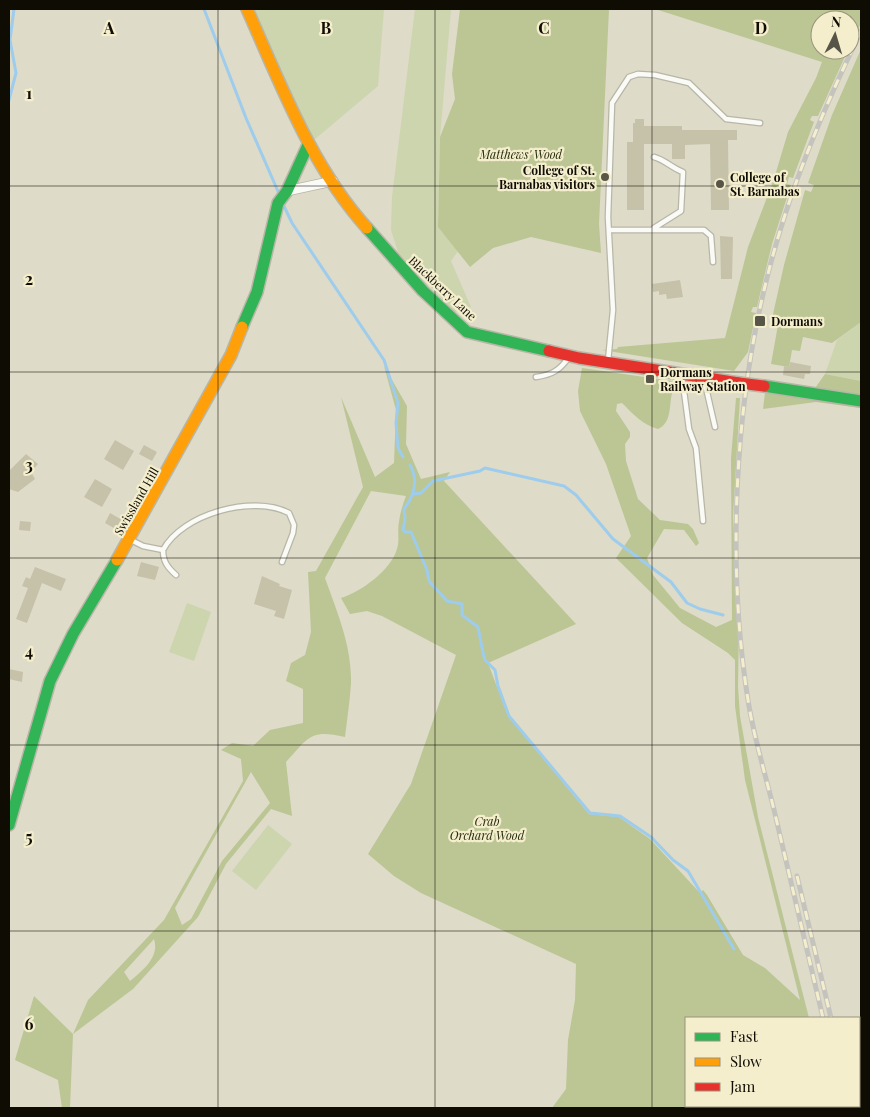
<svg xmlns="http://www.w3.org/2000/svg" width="870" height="1117" viewBox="0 0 870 1117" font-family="'Playfair Display',serif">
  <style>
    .green { fill: #cdd5af }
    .forest { fill: #bbc694; fill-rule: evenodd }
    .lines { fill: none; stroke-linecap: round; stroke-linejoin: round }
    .stream { stroke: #9eccec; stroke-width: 3 }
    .building { fill: #c6c2a9 }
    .lane-casing { stroke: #b8b6a7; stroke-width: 7 }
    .street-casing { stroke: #b8b6a7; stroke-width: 11 }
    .fast-casing { stroke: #b8b6a7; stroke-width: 14 }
    .slow-casing { stroke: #b8b6a7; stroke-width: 14 }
    .jam-casing { stroke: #b8b6a7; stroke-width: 14 }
    .lane { stroke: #fafaf7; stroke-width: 4.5 }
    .street { stroke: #fafaf7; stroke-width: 9 }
    .fast { stroke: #30b455; stroke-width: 11 }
    .slow { stroke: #ff9f0a; stroke-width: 11 }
    .jam { stroke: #e5322d; stroke-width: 11 }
    .rail-casing { stroke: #c4c3be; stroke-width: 5 }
    .rail { stroke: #f4eecd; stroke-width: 3; stroke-dasharray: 9; stroke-linecap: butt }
    .jam-bridge-casing { stroke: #b8b6a7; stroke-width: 14; stroke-linecap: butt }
    .jam-bridge { stroke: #e5322d; stroke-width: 11 }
    .grid { fill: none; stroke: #0e0c03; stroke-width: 1; stroke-opacity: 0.55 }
    .poi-dot { fill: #575448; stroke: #f4eecd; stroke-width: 2 }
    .labels { text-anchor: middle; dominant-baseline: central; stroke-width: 4.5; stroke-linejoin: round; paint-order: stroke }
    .park-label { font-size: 12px; font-style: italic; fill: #252d0c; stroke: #f4eecd }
    .poi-label { font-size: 12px; font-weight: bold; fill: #0e0c03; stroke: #f4eecd; text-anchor: start }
    .street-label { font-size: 12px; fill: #0e0c03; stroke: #f4eecd }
    .grid-label { font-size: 16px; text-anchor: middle; font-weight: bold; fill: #0e0c03; stroke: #f4eecd; stroke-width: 4.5; stroke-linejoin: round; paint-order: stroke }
  </style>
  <rect width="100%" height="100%" fill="#dedbc8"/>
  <!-- green -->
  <path class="green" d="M247 9H384L378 86 308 145Z
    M415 9H451L440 137 438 227 458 251 451 261 471 307 455 312 398 252 391 230 392 197Z
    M861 322V381L825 374 837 340Z
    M187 603 211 612 194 661 169 652Z
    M268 825 292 844 256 890 232 871Z"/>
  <!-- forest -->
  <path class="forest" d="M460 9H609L599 224 601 253 531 237 493 248 470 267 438 227 440 137 455 99 452 74Z
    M655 9H861V23L850 46V20H820V50H848L818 116H812L810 120 814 122 793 178 789 177 787 184 791 185 772 244 757 307H753L751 312 756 313 748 352 734 371 602 350 617 349 618 347 725 338 748 247 774 179 788 132 816 78 822 62Z
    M861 49V322L832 343 803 337 800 351 792 350 789 367 771 364 778 325 771 323 784 265 805 190 811 192 814 185 808 183 832 115Z
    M384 366 407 406 406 444 421 479 450 472 444 481 576 624 488 663 508 716 589 814 619 817 650 839 700 893 703 890 707 895 743 955 765 968 800 1000 745 780 735 706V660L728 653 682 623 616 558 631 536 606 464 580 411 578 391 582 368 672 381 678 390 672 393C669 405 672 423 658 429 643 425 633 414 622 403L617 404 616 411 630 432V437L625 444 626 461 638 499 660 520 688 524 693 529 699 543 696 546 684 530 664 529 647 558 653 575 680 608 716 627 732 620 731 458 736 398H740L733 517 739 624 738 687 740 716 758 817 809 1018H686V1106H820V1108H552L566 1089 568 1040 575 1000 576 964 421 893 394 876 368 854 411 784 456 655 382 616 367 611 350 614 341 598C361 592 391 570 397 549 400 540 397 531 399 522 400 513 403 504 406 496L371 491 325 578C337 612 352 646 351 683 350 701 347 719 345 737 310 729 309 737 286 762L292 816 271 809 226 864 198 917 133 989 73 1034 70 1108H62L58 1080 15 1060 34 996 73 1034 88 1000 164 920 243 781 241 759 221 750 232 743 253 746 270 730 303 723V689L286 681 291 663 305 655 311 632 308 572 316 571 363 487 341 397 375 477 394 463 396 410ZM251 772 270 803 222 861 191 919 182 925 175 908ZM154 939C160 957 142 971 130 981L124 972Z
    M825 374 861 381V408L816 402 763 409 765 393 808 398Z"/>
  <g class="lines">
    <!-- stream -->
    <path class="stream" d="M204 9 246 118 280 196
      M9 100 16 73 10 40 14 9
      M282 202 292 223 384 360 398 403 396 423 398 448 403 457
      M410 465C419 481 414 496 404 509L405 519 403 530 405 532H411L427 570 429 581 447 601 462 604V615L478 627 483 653 485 660 495 670 498 686 509 716 590 813 620 816 651 837 673 860 688 871 734 949
      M414 494 421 493 433 481 480 471 485 468 564 486 576 495 613 539 671 582 687 603 700 609 723 615"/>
  </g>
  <!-- building -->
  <path class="building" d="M635 119H644V126H682V130H737V140H728L729 210H711L710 144 685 145V159H672V144H644V210H627V142H633V123H635Z
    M720 236 733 237 732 279H721Z
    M680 280 683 297 667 299 666 294 659 295V291L653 292 652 284Z
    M790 362 811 366 810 374H805L804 379 783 375 784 366 789 367Z
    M115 440 134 451 123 470 104 459Z
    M144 445 157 452 152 461 139 454Z
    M26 454 38 464 31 472 35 479 18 492 9 489V471Z
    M95 479 112 489 102 507 84 497Z
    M110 513 124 521 119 531 105 523Z
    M20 521 31 522 30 531 19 530Z
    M141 562 159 567 155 580 137 576Z
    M35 567 66 579 61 591 42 583 27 623 16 619 28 588 22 586 26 577 30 579Z
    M262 576 280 584 279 586 292 590 284 619 274 616 276 611 254 604Z
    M9 669 23 672 22 682 9 679Z"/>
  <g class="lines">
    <defs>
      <path id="lane" d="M654 157C665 160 672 168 683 172L681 211 654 228
        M609 230H704L711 236 713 262
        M608 361 613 310 608 217 612 103 629 77 638 74 655 75 689 83 726 119 760 123
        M682 376 689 429 696 448 703 521
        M536 377C552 375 560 370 569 357
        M704 379 715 427
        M131 540 143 546 163 550C182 514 253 494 289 513L294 525 293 533 282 562
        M163 550C163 561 167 567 176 575"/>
      <path id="street" d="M287 191 333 181"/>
      <path id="fast" d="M367 228 423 291 467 332 549 351
        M242 327 257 292 278 203 287 191 308 145
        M764 386 861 401
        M9 825 50 681 73 634 117 560"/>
      <path id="slow" d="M247 9C281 85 311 166 367 228
        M117 560 231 355 242 327"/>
      <path id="jam" d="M549 351 579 358 739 383"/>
    </defs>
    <!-- lane casing -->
    <use href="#lane" class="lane-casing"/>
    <!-- street casing -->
    <use href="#street" class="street-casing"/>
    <!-- fast casing -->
    <use href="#fast" class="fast-casing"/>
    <!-- slow casing -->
    <use href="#slow" class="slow-casing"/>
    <!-- jam casing -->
    <use href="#jam" class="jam-casing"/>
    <!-- lane -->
    <use href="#lane" class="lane"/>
    <!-- street -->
    <use href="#street" class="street"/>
    <!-- fast -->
    <use href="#fast" class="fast"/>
    <!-- slow -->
    <use href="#slow" class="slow"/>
    <!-- jam -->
    <use href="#jam" class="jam"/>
    <defs>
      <path id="rail" d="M797 876 831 1018
        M823 1018C807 950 791 882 775 814 766 776 754 739 748 700 727 568 734 408 767 278 788 192 823 110 861 31
        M840 1106 841 1108"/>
    </defs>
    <!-- rail casing -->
    <use href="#rail" class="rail-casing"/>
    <!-- rail -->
    <use href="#rail" class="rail"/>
    <defs>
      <path id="jam-bridge" d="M739 383 764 386"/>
    </defs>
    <!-- jam-bridge casing -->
    <use href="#jam-bridge" class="jam-bridge-casing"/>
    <!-- jam-bridge -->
    <use href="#jam-bridge" class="jam-bridge"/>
  </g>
  <!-- grid -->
  <path class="grid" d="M218 9V1108M435 9V1108M652 9V1108M9 186H861M9 372H861M9 558H861M9 745H861M9 931H861"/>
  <!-- markers -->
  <g class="poi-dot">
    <circle cx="605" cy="177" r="5"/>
    <circle cx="720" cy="184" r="5"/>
    <rect x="754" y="315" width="12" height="12" rx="2.5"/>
    <rect x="645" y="374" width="10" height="10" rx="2.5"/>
  </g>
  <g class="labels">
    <!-- park labels -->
    <g class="park-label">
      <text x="521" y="154">Matthews' Wood</text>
      <text x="487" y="821">Crab<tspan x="487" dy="14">Orchard Wood</tspan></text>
    </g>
    <!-- poi labels -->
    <g class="poi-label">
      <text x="595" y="170" text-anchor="end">College of St.<tspan x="595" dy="14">Barnabas visitors</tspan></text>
      <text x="730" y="177">College of<tspan x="730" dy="14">St. Barnabas</tspan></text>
      <text x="771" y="321">Dormans</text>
      <text x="660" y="372">Dormans<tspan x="660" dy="14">Railway Station</tspan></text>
    </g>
    <!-- street labels -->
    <g class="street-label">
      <text transform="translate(443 288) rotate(43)">Blackberry Lane</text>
      <text transform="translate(136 501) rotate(-60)">Swissland Hill</text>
    </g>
  </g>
  <g class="grid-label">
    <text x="109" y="34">A</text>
    <text x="326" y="34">B</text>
    <text x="544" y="34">C</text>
    <text x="761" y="34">D</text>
    <text x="29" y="99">1</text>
    <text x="29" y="285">2</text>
    <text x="29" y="471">3</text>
    <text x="29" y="657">4</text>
    <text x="29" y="843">5</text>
    <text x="29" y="1030">6</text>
  </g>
  <!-- border -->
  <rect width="870" height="1117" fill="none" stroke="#0e0c03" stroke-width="20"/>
  <!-- legend -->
  <rect x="685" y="1017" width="175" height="90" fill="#f4eecd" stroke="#98947c"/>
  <rect x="695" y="1033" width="25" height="8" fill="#30b455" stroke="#98947c"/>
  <text x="730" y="1042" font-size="15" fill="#0e0c03">Fast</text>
  <rect x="695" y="1058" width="25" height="8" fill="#ff9f0a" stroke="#98947c"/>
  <text x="730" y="1067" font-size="15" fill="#0e0c03">Slow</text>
  <rect x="695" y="1083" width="25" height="8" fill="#e5322d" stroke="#98947c"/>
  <text x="730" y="1092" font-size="15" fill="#0e0c03">Jam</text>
  <!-- north arrow -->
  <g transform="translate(835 35) rotate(5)"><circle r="24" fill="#f4eecd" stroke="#98947c"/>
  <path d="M0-4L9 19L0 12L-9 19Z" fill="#575448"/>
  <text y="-8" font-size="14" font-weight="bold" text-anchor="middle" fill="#0e0c03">N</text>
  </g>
</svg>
